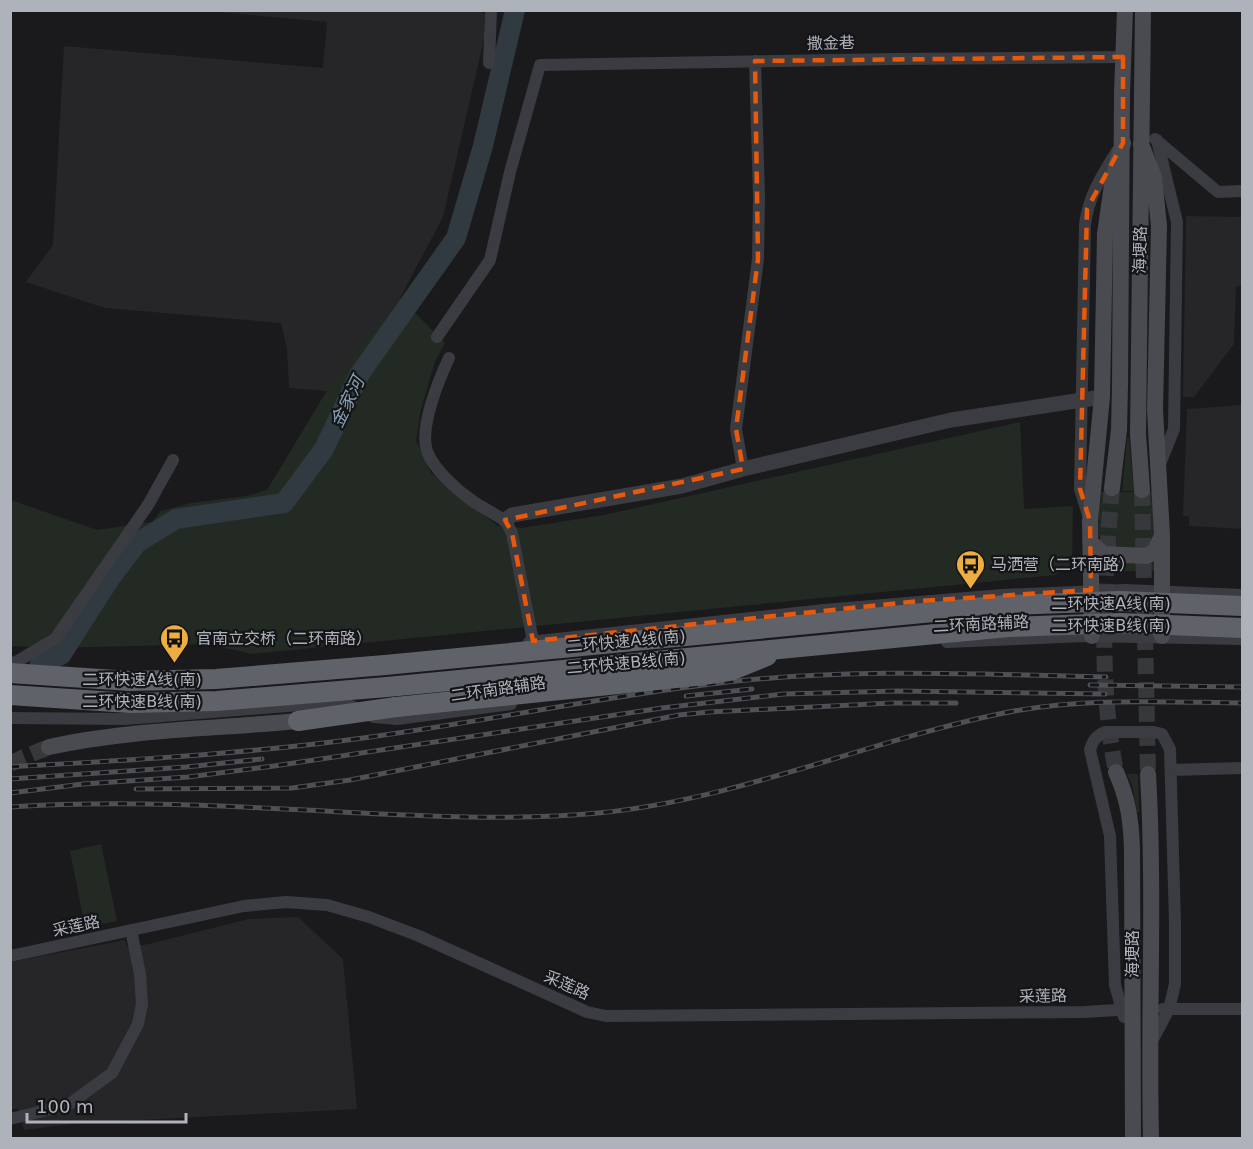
<svg xmlns="http://www.w3.org/2000/svg" width="1253" height="1149" viewBox="0 0 1253 1149" font-family="'DejaVu Sans','Noto Sans SC',sans-serif">
  <style>
    .built { fill: #262629 }
    .green { fill: #222a23 }
    .lines { fill: none; stroke-linecap: round; stroke-linejoin: round }
    .river { stroke: #303a40; stroke-width: 20 }
    .secondary-tunnel { stroke: #37383c; stroke-width: 16; stroke-dasharray: 16 8; stroke-linecap: butt }
    .minor { stroke: #3b3c41; stroke-width: 12 }
    .tertiary { stroke: #3b3c41; stroke-width: 15 }
    .secondary { stroke: #494b51; stroke-width: 16 }
    .trunk { stroke: #5f6269; stroke-width: 20 }
    .rail-casing { stroke: #4e5056; stroke-width: 5 }
    .rail { stroke: #151517; stroke-width: 3; stroke-dasharray: 9; stroke-linecap: butt }
    .trunk-bridge { stroke: #5f6269; stroke-width: 20 }
    .marked { fill: none; stroke: #e8590c; stroke-width: 4.5; stroke-dasharray: 12 8; stroke-linejoin: round }
    .labels { text-anchor: middle; dominant-baseline: central; stroke-width: 4.5; stroke-linejoin: round; paint-order: stroke }
    .street-label { font-size: 16px; fill: #adb2bb; stroke: #151517 }
    .poi-label { font-size: 16px; fill: #adb2bb; stroke: #151517; text-anchor: start }
    .water-label { font-size: 18px; font-style: italic; fill: #86a1b5; stroke: #151517 }
  </style>
  <rect width="100%" height="100%" fill="#1a1a1c"/>
  <!-- built -->
  <path class="built" d="M478 10 484 14V39L443 217 400 298 327 391 289 388 287 349 281 323 105 308 26 282 53 245 64 46 323 68 327 22 218 12V11Z
    M1186 216 1242 217V286H1236L1234 344 1194 397H1183Z
    M1242 405V529L1189 526V516H1183L1187 409Z
    M298 917 343 959 357 1109 79 1123 24 1130 18 1108 11 1110 10 962 125 940 127 947 149 944 249 919Z"/>
  <!-- green -->
  <path class="green" d="M400 298 445 343 435 362 421 409 416 441 431 473 498 526 521 528 604 515 1020 422 1024 509 1073 506 1072 564 1055 575 252 654 207 644 56 648 11 646V500L97 530 152 522 161 511 191 503 247 496 267 490 332 382Z
    M1127 438H1129L1134 491H1122Z
    M1101 492H1156V541L1152 548 1107 550C1093 536 1100 510 1101 492Z
    M1155 556 1158 571H1099V557Z
    M1127 774H1138L1139 812H1137L1132 785Z
    M101 844 117 921 85 927 70 851Z"/>
  <g class="lines">
    <!-- river -->
    <path class="river" d="M40 664 61 655 109 580 137 543 176 519 284 503 324 449 359 375 456 238 483 146 515 10"/>
    <!-- secondary-tunnel -->
    <path class="secondary-tunnel" d="M1112 488C1104 582 1098 679 1116 772
      M1142 490 1148 774
      M10 764 24 757 49 747"/>
    <!-- minor -->
    <path class="minor" d="M489 63 491 10
      M1155 139 1218 192 1242 191
      M1157 140 1177 222 1174 429 1160 464
      M437 337 490 260 510 172 540 65 894 59 1123 57
      M449 358C439 379 419 428 427 451 433 469 458 491 474 502 480 506 502 518 505 521 508 524 510 530 512 533L533 641
      M743 469 736 429 758 259 759 196 755 61
      M1088 515 1080 489 1085 225C1088 197 1102 175 1117 151
      M529 642 824 610 1002 595 1125 590 1242 595
      M947 642 1085 636 1242 639
      M10 663 16 662 55 639 148 505 173 460
      M10 718 125 719 324 703 349 705 374 717 397 719 511 704
      M1171 770 1242 768
      M10 956 244 906 286 902 327 905 369 917 419 936 587 1012 606 1016 1085 1012 1132 1009
      M1163 1009H1242
      M1124 1017 1115 985 1110 836 1090 750C1093 740 1096 736 1105 732H1154L1162 734 1170 749 1175 923V984L1169 1009 1152 1041
      M10 1119 68 1105 112 1073 138 1024 142 1004 140 974 131 930"/>
    <!-- tertiary -->
    <path class="tertiary" d="M505 520 512 515 682 486 743 469 951 420 1102 397"/>
    <!-- secondary -->
    <path class="secondary" d="M1141 144 1154 177 1159 226 1155 410 1162 535V636
      M1112 488 1119 430 1120 386 1122 93 1125 10
      M1142 490 1138 434 1143 10
      M1090 542 1103 554 1146 556 1154 552 1161 538
      M1092 636 1090 521 1102 397 1105 234 1113 178 1123 143
      M49 747C131 729 215 729 298 721
      M1116 772C1128 799 1131 819 1132 849L1133 1138
      M1148 774C1155 896 1148 1017 1151 1138"/>
    <!-- trunk -->
    <path class="trunk" d="M298 721 396 707"/>
    <defs>
      <path id="rail" d="M1090 685 1242 687
        M686 696 752 689
        M10 767C128 760 246 754 363 738 482 722 600 697 719 683 846 668 977 674 1106 677
        M10 779 186 767 262 759
        M136 789 292 788 350 780 679 715 709 712 892 703H956
        M10 793 83 784 188 777 274 766 662 708 784 694 898 691 1105 694
        M10 807C121 800 231 806 342 812 428 816 513 821 598 813 736 800 865 742 999 714 1079 697 1161 702 1242 703"/>
    </defs>
    <!-- rail casing -->
    <use href="#rail" class="rail-casing"/>
    <!-- rail -->
    <use href="#rail" class="rail"/>
    <!-- trunk-bridge -->
    <path class="trunk-bridge" d="M10 673 130 681 216 679 385 665 1006 605 1120 601 1242 606
      M10 695 130 703 217 701 387 687 1008 627 1120 623 1242 628
      M396 707 705 675 730 671 767 656"/>
  </g>
  <!-- marked area -->
  <path class="marked" d="M1123 57V143L1087 209 1080 489 1090 521 1091 590 919 601 533 641 512 533 505 520 743 469 736 429 758 259 755 61Z"/>
  <!-- icons -->
  <defs>
    <symbol id="bus-pin" viewBox="-11 -11 22 30"><path d="M0 17L-7.5 6A9.5 9.5 0 1 1 7.5 6Z" fill="#edad41" stroke="#151517"/><path d="M-5-6H5V4H4V6H2V4H-2V6H-4V4H-5ZM-3.5-4V0h7V-4ZM-3.5 1.2v1.5H-2V1.2ZM2 1.2v1.5H3.5V1.2Z" fill="#111"/></symbol>
  </defs>
  <g fill-rule="evenodd">
    <use href="#bus-pin" x="954" y="548" width="33" height="45"/>
    <use href="#bus-pin" x="158" y="622" width="33" height="45"/>
  </g>
  <g class="labels">
    <!-- street labels -->
    <g class="street-label">
      <text transform="translate(831 43) rotate(-1)">撒金巷</text>
      <text transform="translate(1140 250) rotate(-89)">海埂路</text>
      <text x="1111" y="603">二环快速A线(南)</text>
      <text transform="translate(981 624) rotate(-3)">二环南路辅路</text>
      <text x="1111" y="625">二环快速B线(南)</text>
      <text transform="translate(626 641) rotate(-5)">二环快速A线(南)</text>
      <text transform="translate(626 663) rotate(-5)">二环快速B线(南)</text>
      <text x="142" y="679">二环快速A线(南)</text>
      <text transform="translate(498 689) rotate(-8)">二环南路辅路</text>
      <text x="142" y="701">二环快速B线(南)</text>
      <text transform="translate(76 926) rotate(-12)">采莲路</text>
      <text transform="translate(1132 954) rotate(-90)">海埂路</text>
      <text transform="translate(567 985) rotate(24)">采莲路</text>
      <text transform="translate(1043 996) rotate(-1)">采莲路</text>
    </g>
    <!-- poi labels -->
    <g class="poi-label">
      <text x="991" y="564">马洒营（二环南路）</text>
      <text x="196" y="638">官南立交桥（二环南路）</text>
    </g>
    <!-- water labels -->
    <g class="water-label">
      <text transform="translate(347 402) rotate(-64)">金家河</text>
    </g>
  </g>
  <!-- border -->
  <rect width="1253" height="1149" fill="none" stroke="#adb2bb" stroke-width="24"/>
  <!-- scale -->
  <path d="M27 1113v9h159v-9" fill="none" stroke="#adb2bb" stroke-width="3"/>
  <text x="36" y="1113" font-size="18" fill="#adb2bb" stroke="#151517" stroke-width="4.5" paint-order="stroke">100 m</text>
</svg>
